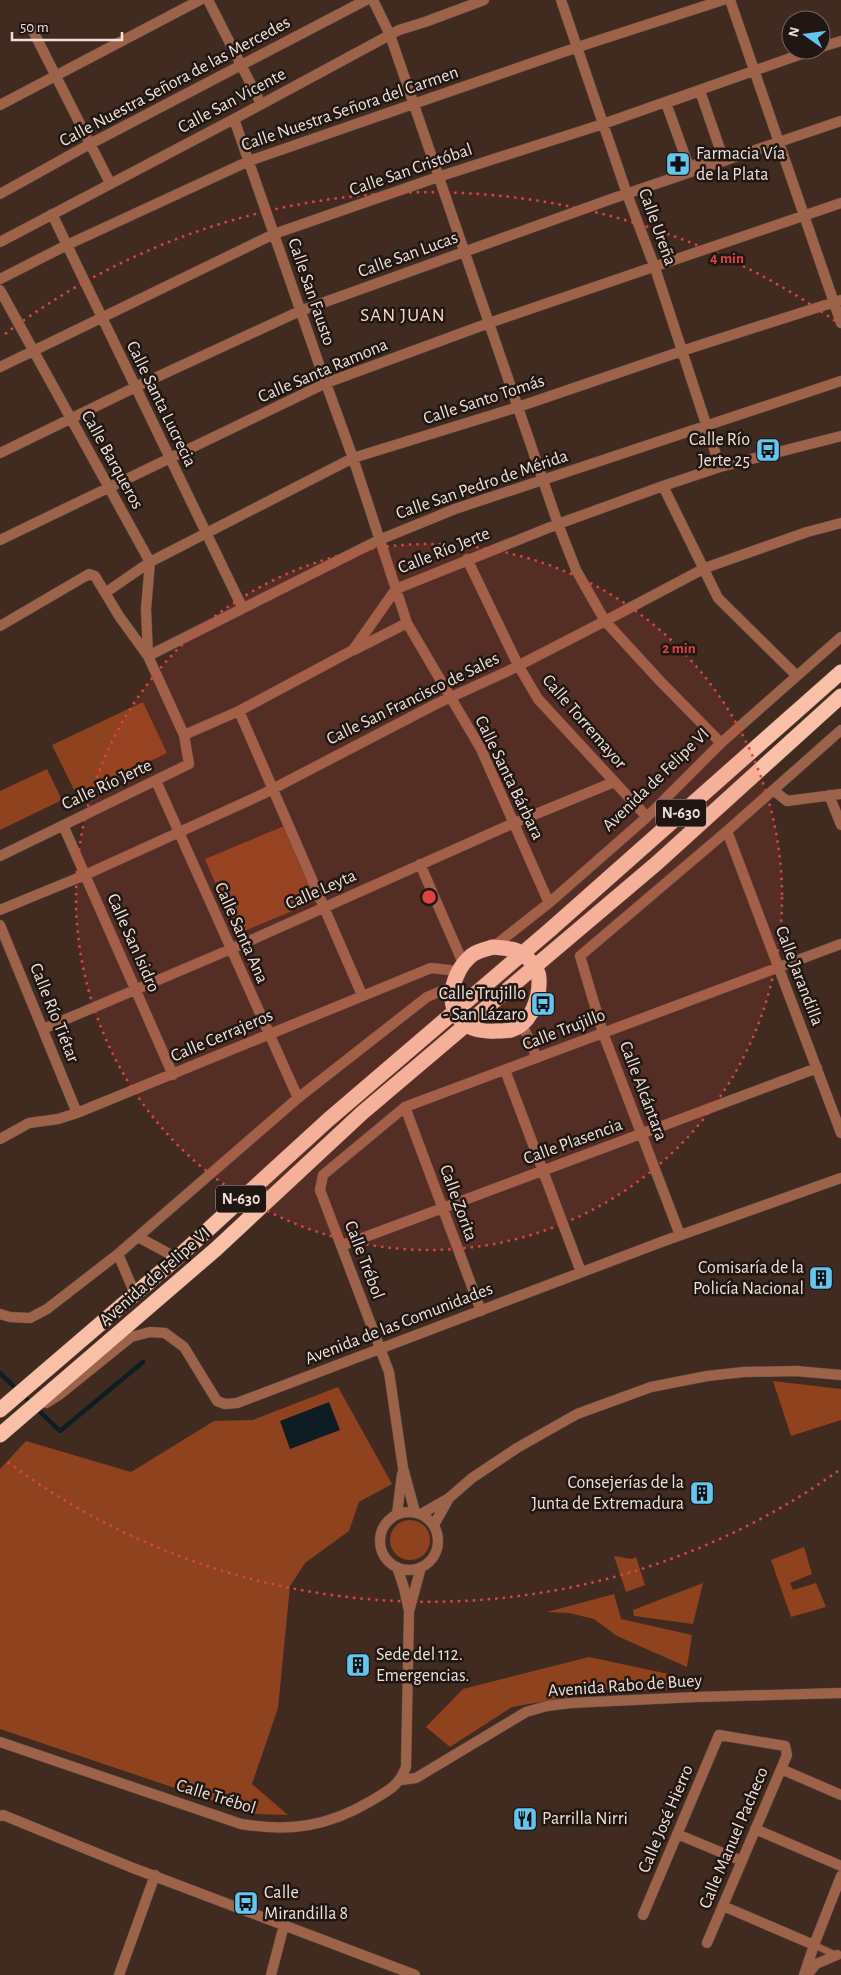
<svg xmlns="http://www.w3.org/2000/svg" width="841" height="1975" viewBox="0 0 841 1975" font-family="'Alegreya Sans',sans-serif">
  <style>
    .green { fill: #8e421d }
    .water { fill: #0d1d23 }
    .lines { fill: none; stroke-linecap: round; stroke-linejoin: round }
    .stream { stroke: #0d1d23; stroke-width: 4.5 }
    .lane-casing { stroke: #5d483f; stroke-width: 8 }
    .street-casing { stroke: #5d483f; stroke-width: 11 }
    .highway-casing { stroke: #5d483f; stroke-width: 16 }
    .lane { stroke: #9c634a; stroke-width: 6 }
    .street { stroke: #9c634a; stroke-width: 10 }
    .highway { stroke: #f9c0a7; stroke-width: 15 }
    .ring { fill: none; stroke: #da4443; stroke-width: 2.5; stroke-dasharray: 2.5 5 }
    .labels { text-anchor: middle; dominant-baseline: central; stroke-width: 5; stroke-linejoin: round; paint-order: stroke }
    .shield { fill: #201612; stroke: #b1a39e; stroke-width: 1 }
    .shield-label { font-size: 16px; font-weight: bold; fill: #efe0da }
    .street-label { font-size: 18px; fill: #efe0da; stroke: #201612 }
    .poi-label { font-size: 18px; fill: #efe0da; stroke: #201612; text-anchor: start }
    .neighbourhood-label { font-size: 19px; letter-spacing: 1px; fill: #f9dbce; stroke: #201612 }
    .centre { fill: #da4443; stroke: #201612; stroke-width: 2.5 }
    .ring-label { font-size: 15px; text-anchor: middle; font-weight: bold; fill: #da4443; stroke: #201612; stroke-width: 5; stroke-linejoin: round; paint-order: stroke }
  </style>
  <rect width="100%" height="100%" fill="#412b21"/>
  <!-- green -->
  <path class="green" d="M143 702 167 753 77 796 52 745Z
    M47 769 62 800 0 830V791Z
    M284 826 316 901 237 934 205 859Z
    M773 1381 841 1389V1420L791 1436Z
    M338 1387 392 1484 359 1502 349 1531 305 1563 290 1586 278 1708 252 1784 288 1815 252 1814 0 1729V1469L26 1441 131 1472 214 1421 253 1420Z
    M390 1540a20 20 0 1 1 40 0a20 20 0 1 1-40 0Z
    M804 1547 812 1574 790 1583 793 1590 816 1583 826 1607 791 1617 771 1560Z
    M614 1556 632 1559 636 1557 645 1585 626 1592Z
    M703 1583 693 1624 634 1616 633 1610Z
    M614 1594 621 1619 692 1635 687 1667 617 1636 594 1619 569 1613 547 1612Z
    M589 1657 687 1678 674 1689 586 1694 512 1707 450 1747 426 1727 463 1689Z"/>
  <!-- water -->
  <path class="water" d="M329 1402 340 1430 290 1449 280 1421Z"/>
  <g class="lines">
    <!-- stream -->
    <path class="stream" d="M0 1373 60 1431 143 1362"/>
    <defs>
      <path id="lane" d="M814 1945 838 1956"/>
      <path id="street" d="M208 0 261 104
        M373 0 390 35 558 524 576 570 605 621 660 681 721 743
        M561 0 627 194 655 268 720 467
        M730 0 841 323
        M32 29 110 183
        M821 47 841 41
        M700 91 722 155 689 167 666 103Z
        M0 105 200 0
        M234 119 320 367 353 458 407 623 481 749 549 903
        M0 194 90 144 366 0
        M52 214 242 607
        M0 242 234 119 399 30 425 22 484 0
        M0 279 67 245 249 161 578 47 723 0
        M0 290 150 562 146 609 148 656 379 540 455 509 841 381
        M0 367 274 234 438 177 603 124 813 50
        M0 453 146 382 300 311 614 198 841 121
        M663 486 718 598 796 675
        M0 540 326 383 489 323 841 203
        M467 559 518 665 538 699 647 817
        M105 593 150 562 353 458 518 407 694 347 841 300
        M0 626 89 574 95 576 119 616 148 656 184 735
        M354 650 407 623
        M239 711 362 995
        M156 781 298 1098
        M773 790 787 801 841 794
        M829 795 841 825
        M63 825 173 1075
        M727 831 841 1133
        M0 856 189 764 184 735 239 711 353 650 396 589 558 524 663 486 720 467 841 436
        M420 864 463 963
        M0 910 85 875 263 794 436 704 508 671 605 621 705 568 807 532 841 523
        M0 925 77 1113
        M493 947 549 903 647 817 721 743 841 637
        M522 1024 537 1058
        M43 1029 231 949 514 823 614 782
        M505 1070 581 1272
        M405 1107 481 1311
        M0 1139 29 1123 58 1119 77 1113 431 968 458 971
        M680 1235 603 1033 580 956 727 831 841 730
        M138 1237 177 1258
        M341 1246 817 1068
        M118 1254 135 1294
        M0 1314 10 1317 30 1318 47 1309 118 1254 298 1098 427 997 453 986
        M46 1403 59 1395 131 1337 150 1332 165 1333 184 1347 217 1401 225 1404 237 1403 664 1241 841 1178
        M415 1512 403 1468 389 1372 320 1190 323 1175 405 1107 841 944
        M380 1541a29 29 0 1 1 58 0a29 29 0 1 1-58 0Z
        M397 1514 402 1474
        M421 1514 449 1498
        M434 1525 449 1498 472 1478 517 1448 577 1414 651 1387 707 1376 744 1372 796 1371 841 1375
        M410 1608 421 1567
        M0 1742 241 1824C290 1832 327 1827 371 1801 389 1790 398 1787 406 1767L409 1611 404 1588 397 1567
        M781 1769 841 1795
        M401 1780 416 1778 526 1712 547 1706 571 1703 696 1697 841 1693
        M0 1816 3 1815 133 1868 415 1975
        M755 1829 841 1866
        M677 1834 742 1861
        M723 1906 814 1945
        M643 1915 719 1735 785 1746 787 1755 707 1943
        M119 1975 155 1875
        M271 1975 284 1925
        M804 1975 814 1945 841 1876
        M807 1975 816 1964 837 1955"/>
      <path id="highway" d="M493 947C503 948 515 948 523 954 530 960 539 970 539 979 540 998 531 1024 511 1030 507 1031 501 1031 496 1031 487 1032 474 1030 466 1025 442 1008 452 971 472 955 477 951 486 949 493 947Z
        M0 1410 177 1258 328 1120 551 929 841 672
        M0 1435 216 1249 362 1113 657 863 841 696"/>
    </defs>
    <!-- lane casing -->
    <use href="#lane" class="lane-casing"/>
    <!-- street casing -->
    <use href="#street" class="street-casing"/>
    <!-- highway casing -->
    <use href="#highway" class="highway-casing"/>
    <!-- lane -->
    <use href="#lane" class="lane"/>
    <!-- street -->
    <use href="#street" class="street"/>
    <!-- highway -->
    <use href="#highway" class="highway"/>
  </g>
  <!-- distance rings -->
  <circle cx="429" cy="897" r="353" fill="#da4443" fill-opacity=".12"/>
  <g class="ring">
    <circle cx="429" cy="897" r="353"/>
    <path d="M838 1471A705 705 0 0 1 5 1460M5 334A705 705 0 0 1 838 323"/>
  </g>
  <!-- icons -->
  <defs>
    <symbol id="pharmacy-square" viewBox="-11 -11 22 22"><rect x="-9" y="-9" width="18" height="18" rx="4" fill="#64c5ee" stroke="#201612"/><path d="M-2-6h4v4h4v4h-4v4h-4v-4h-4v-4h4Z" fill="#111"/></symbol>
    <symbol id="bus-square" viewBox="-11 -11 22 22"><rect x="-9" y="-9" width="18" height="18" rx="4" fill="#64c5ee" stroke="#201612"/><path d="M-5-6H5V4H4V6H2V4H-2V6H-4V4H-5ZM-3.5-4V0h7V-4ZM-3.5 1.2v1.5H-2V1.2ZM2 1.2v1.5H3.5V1.2Z" fill="#111"/></symbol>
    <symbol id="building-square" viewBox="-11 -11 22 22"><rect x="-9" y="-9" width="18" height="18" rx="4" fill="#64c5ee" stroke="#201612"/><path d="M-4-6H4V6H1V3H-1V6H-4ZM-2.5-4.3h1.7v1.8h-1.7ZM.8-4.3h1.7v1.8H.8ZM-2.5-1h1.7V.8h-1.7ZM.8-1h1.7V.8H.8Z" fill="#111"/></symbol>
    <symbol id="restaurant-square" viewBox="-11 -11 22 22"><rect x="-9" y="-9" width="18" height="18" rx="4" fill="#64c5ee" stroke="#201612"/><path d="M-5-6h1v4h1v-4h1v4h1v-4h1v5L-1.5 .5V6h-2V.5L-5-1ZM5-6V6H3V1.5H1.5Q1.5-4 5-6Z" fill="#111"/></symbol>
  </defs>
  <g fill-rule="evenodd">
    <use href="#pharmacy-square" x="664" y="150" width="28" height="28"/>
    <use href="#bus-square" x="754" y="436" width="28" height="28"/>
    <use href="#bus-square" x="529" y="990" width="28" height="28"/>
    <use href="#building-square" x="807" y="1264" width="28" height="28"/>
    <use href="#building-square" x="688" y="1479" width="28" height="28"/>
    <use href="#building-square" x="344" y="1651" width="28" height="28"/>
    <use href="#restaurant-square" x="511" y="1805" width="28" height="28"/>
    <use href="#bus-square" x="232" y="1889" width="28" height="28"/>
  </g>
  <g class="labels">
    <!-- shield labels -->
    <g class="shield">
      <rect x="656" y="799.5" width="50" height="27" rx="4"/>
      <rect x="216" y="1185.5" width="50" height="27" rx="4"/>
    </g>
    <g class="shield-label">
      <text x="681" y="813">N-630</text>
      <text x="241" y="1199">N-630</text>
    </g>
    <!-- street labels -->
    <g class="street-label">
      <text transform="translate(175 82) rotate(-28)">Calle Nuestra Señora de las Mercedes</text>
      <text transform="translate(232 101) rotate(-28)">Calle San Vicente</text>
      <text transform="translate(350 109) rotate(-19)">Calle Nuestra Señora del Carmen</text>
      <text transform="translate(411 170) rotate(-19)">Calle San Cristóbal</text>
      <text transform="translate(657 227) rotate(70)">Calle Ureña</text>
      <text transform="translate(408 255) rotate(-20)">Calle San Lucas</text>
      <text transform="translate(311 292) rotate(71)">Calle San Fausto</text>
      <text transform="translate(323 371) rotate(-23)">Calle Santa Ramona</text>
      <text transform="translate(484 400) rotate(-18)">Calle Santo Tomás</text>
      <text transform="translate(161 404) rotate(64)">Calle Santa Lucrecia</text>
      <text transform="translate(112 460) rotate(61)">Calle Barqueros</text>
      <text transform="translate(482 485) rotate(-19)">Calle San Pedro de Mérida</text>
      <text transform="translate(444 551) rotate(-22)">Calle Río Jerte</text>
      <text transform="translate(413 699) rotate(-26)">Calle San Francisco de Sales</text>
      <text transform="translate(584 722) rotate(49)">Calle Torremayor</text>
      <text transform="translate(509 778) rotate(64)">Calle Santa Bárbara</text>
      <text transform="translate(656 780) rotate(-44)">Avenida de Felipe VI</text>
      <text transform="translate(107 785) rotate(-25)">Calle Río Jerte</text>
      <text transform="translate(321 890) rotate(-24)">Calle Leyta</text>
      <text transform="translate(241 933) rotate(66)">Calle Santa Ana</text>
      <text transform="translate(133 943) rotate(66)">Calle San Isidro</text>
      <text transform="translate(799 976) rotate(69)">Calle Jarandilla</text>
      <text transform="translate(54 1013) rotate(68)">Calle Río Tiétar</text>
      <text transform="translate(564 1030) rotate(-21)">Calle Trujillo</text>
      <text transform="translate(222 1036) rotate(-23)">Calle Cerrajeros</text>
      <text transform="translate(643 1091) rotate(69)">Calle Alcántara</text>
      <text transform="translate(573 1142) rotate(-20)">Calle Plasencia</text>
      <text transform="translate(458 1203) rotate(70)">Calle Zorita</text>
      <text transform="translate(364 1260) rotate(69)">Calle Trébol</text>
      <text transform="translate(155 1277) rotate(-41)">Avenida de Felipe VI</text>
      <text transform="translate(399 1324) rotate(-21)">Avenida de las Comunidades</text>
      <text transform="translate(625 1686) rotate(-4)">Avenida Rabo de Buey</text>
      <text transform="translate(216 1797) rotate(17)">Calle Trébol</text>
      <text transform="translate(666 1819) rotate(-67)">Calle José Hierro</text>
      <text transform="translate(734 1838) rotate(-67)">Calle Manuel Pacheco</text>
    </g>
    <!-- poi labels -->
    <g class="poi-label">
      <text x="696" y="154">Farmacia Vía<tspan x="696" dy="21">de la Plata</tspan></text>
      <text x="750" y="440" text-anchor="end">Calle Río<tspan x="750" dy="21">Jerte 25</tspan></text>
      <text x="526" y="994" text-anchor="end">Calle Trujillo<tspan x="526" dy="21">- San Lázaro</tspan></text>
      <text x="804" y="1268" text-anchor="end">Comisaría de la<tspan x="804" dy="21">Policía Nacional</tspan></text>
      <text x="684" y="1483" text-anchor="end">Consejerías de la<tspan x="684" dy="21">Junta de Extremadura</tspan></text>
      <text x="376" y="1655">Sede del 112.<tspan x="376" dy="21">Emergencias.</tspan></text>
      <text x="542" y="1819">Parrilla Nirri</text>
      <text x="264" y="1893">Calle<tspan x="264" dy="21">Mirandilla 8</tspan></text>
    </g>
    <!-- neighbourhood labels -->
    <g class="neighbourhood-label">
      <text x="403" y="315">SAN JUAN</text>
    </g>
  </g>
  <circle cx="429" cy="897" r="8" class="centre"/>
  <g class="ring-label">
    <text x="727" y="263">4 min</text>
    <text x="679" y="653">2 min</text>
  </g>
  <!-- north arrow -->
  <g transform="translate(806 35) rotate(284)"><circle r="24" fill="#201612" stroke="#736762"/>
  <path d="M0-4L9 19L0 12L-9 19Z" fill="#64c5ee"/>
  <text y="-8" font-size="14" font-weight="bold" text-anchor="middle" fill="#efe0da">N</text>
  </g>
  <!-- scale -->
  <path d="M12 32v8h110v-8" fill="none" stroke="#efe0da" stroke-width="2.5"/>
  <text x="20" y="32" font-size="15" fill="#efe0da" stroke="#201612" stroke-width="4" paint-order="stroke">50 m</text>
</svg>
